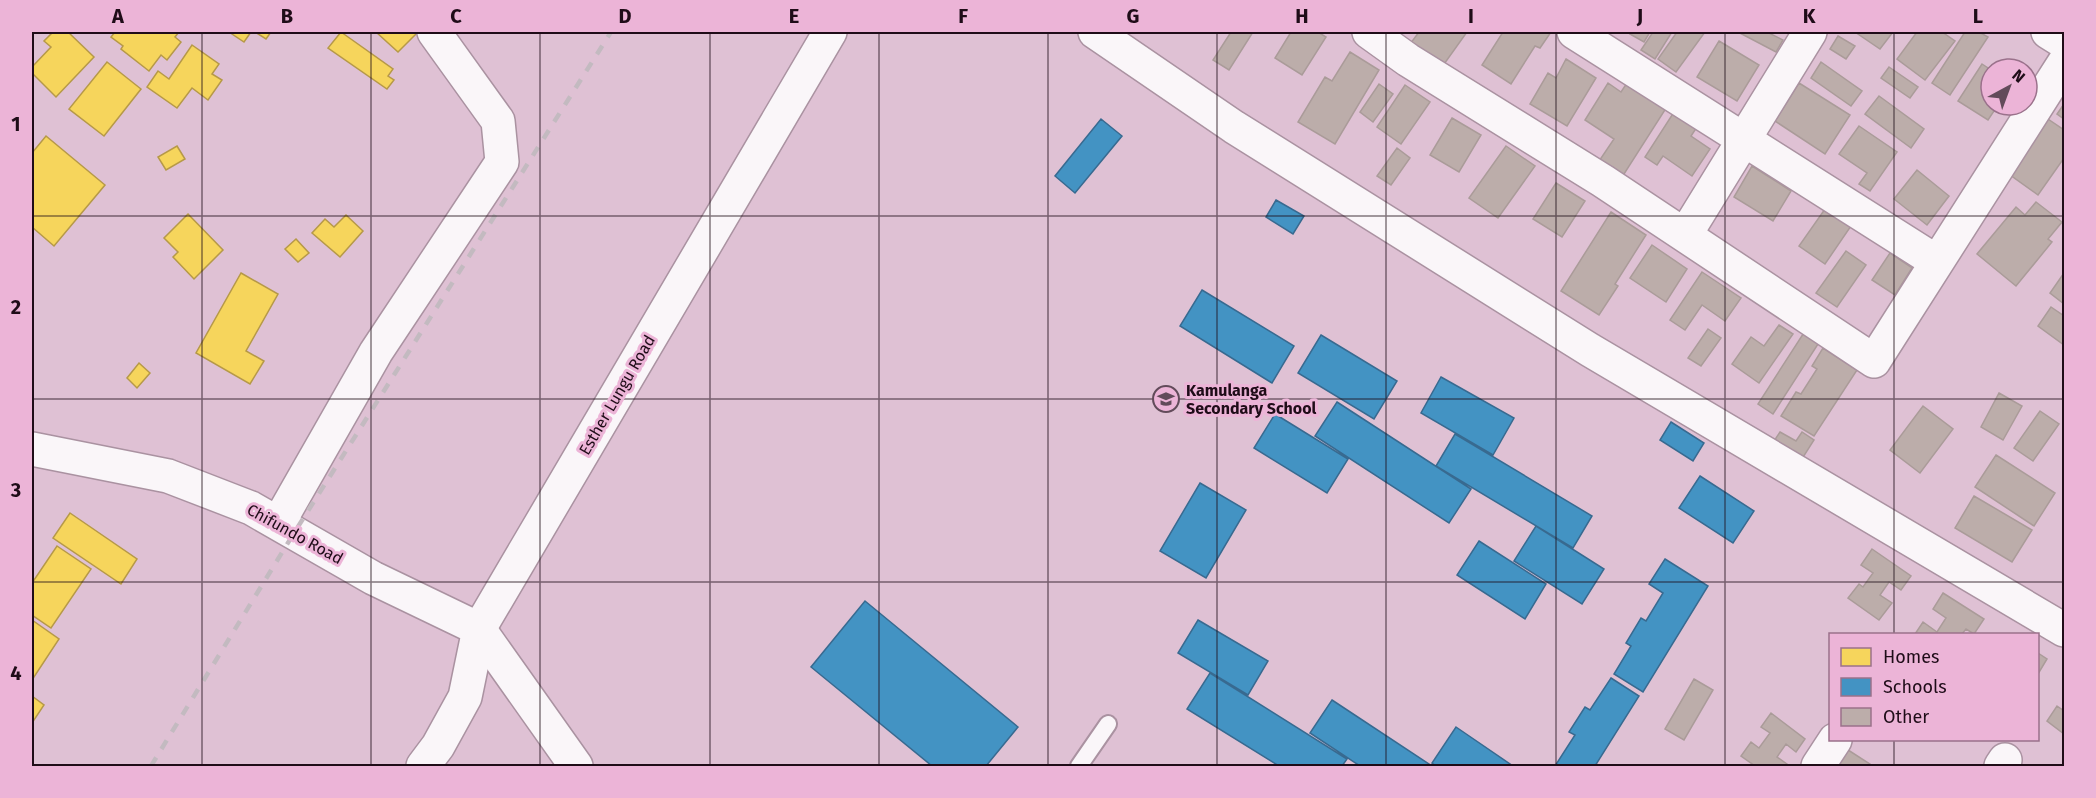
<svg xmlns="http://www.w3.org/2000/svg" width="2096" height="798" viewBox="0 0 2096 798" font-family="'Fira Sans',sans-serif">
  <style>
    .homes { fill: #f6d55c; stroke: #b69948; stroke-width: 1.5 }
    .schools { fill: #4393c3; stroke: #386a90; stroke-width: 1.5 }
    .building { fill: #bcadaa; stroke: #aa9b99; stroke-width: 1.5 }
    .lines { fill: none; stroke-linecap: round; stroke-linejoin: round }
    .lane-casing { stroke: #aa92a1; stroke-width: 20 }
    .street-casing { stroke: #aa92a1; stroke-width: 36 }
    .secondary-casing { stroke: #aa92a1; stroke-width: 36 }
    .lane { stroke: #faf6f9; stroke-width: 16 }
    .street { stroke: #faf6f9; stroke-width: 33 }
    .secondary { stroke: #faf6f9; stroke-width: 33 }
    .rail { stroke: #c3bac0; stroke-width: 4.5; stroke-dasharray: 10 10; stroke-linecap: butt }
    .grid { fill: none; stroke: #1f0c18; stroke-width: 1.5; stroke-opacity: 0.55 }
    .labels { text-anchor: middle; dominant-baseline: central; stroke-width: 6; stroke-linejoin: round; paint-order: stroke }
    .poi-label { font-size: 16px; font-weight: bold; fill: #1f0c18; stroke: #ecb4d7; text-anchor: start }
    .street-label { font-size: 16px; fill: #1f0c18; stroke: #ecb4d7 }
    .neatline { fill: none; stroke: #1f0c18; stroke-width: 2 }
    .grid-label { font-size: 20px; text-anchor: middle; font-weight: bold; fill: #1f0c18 }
  </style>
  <rect width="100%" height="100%" fill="#dfc1d4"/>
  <!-- homes -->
  <path class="homes" d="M53 32H68L94 57 56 97 32 73V67L51 47 44 41Z
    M115 32H179L175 37 181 42 167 60 161 55 149 71 121 49 123 46 111 37Z
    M229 32H251L244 42Z
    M255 32H271L266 39Z
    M341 32 393 69 388 76 394 80 387 89 328 48Z
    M376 32H418L398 52Z
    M192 45 219 64 212 74 222 80 208 100 192 88 177 108 147 87 158 71 169 79Z
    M107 62 141 89 104 136 69 109Z
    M46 136 105 185 54 246 32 227V153Z
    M177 146 185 159 166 170 158 157Z
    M188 214 223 250 194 279 173 257 178 252 164 238Z
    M346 215 363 231 340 257 312 233 325 219 334 227Z
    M296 239 309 253 298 262 285 249Z
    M241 273 278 294 246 351 264 361 250 384 196 353Z
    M139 363 150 373 137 388 127 378Z
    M70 513 137 559 121 584 53 538Z
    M57 546 91 569 51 628 32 615V583Z
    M32 620 59 639 32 680Z
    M32 696 44 705 32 723Z"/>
  <!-- schools -->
  <path class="schools" d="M1101 119 1122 136 1075 193 1055 176Z
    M1276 200 1304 216 1293 234 1266 217Z
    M1202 290 1294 346 1272 383 1180 326Z
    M1321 335 1397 381 1374 419 1298 373Z
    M1441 377 1514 418 1493 455 1421 413Z
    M1337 402 1471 489 1449 523 1315 436Z
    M1275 414 1348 459 1327 493 1254 448Z
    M1671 422 1704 443 1693 461 1660 440Z
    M1455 434 1592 516 1573 548 1436 466Z
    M1700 476 1754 511 1733 543 1679 508Z
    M1200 483 1246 510 1206 578 1160 551Z
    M1536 526 1604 569 1582 604 1514 561Z
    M1479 541 1546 584 1525 619 1457 575Z
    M1665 559 1708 586 1643 692 1614 674 1631 646 1626 643 1641 618 1646 621 1663 593 1649 584Z
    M865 601 1018 727 986 766H932L811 667Z
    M1198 620 1268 661 1248 695 1178 653Z
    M1210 673 1347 759 1342 766H1279L1187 709Z
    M1611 678 1639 696 1595 766H1555L1575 735 1569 732 1585 707 1590 710Z
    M1332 700 1432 766H1360L1310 733Z
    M1456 727 1513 766H1436L1432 763Z"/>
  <!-- building -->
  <path class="building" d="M1231 32H1253L1229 70 1213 60Z
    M1291 32H1318L1326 37 1302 75 1275 58Z
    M1419 32H1467L1442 67 1410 44Z
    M1503 32H1551L1540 48 1535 46 1511 84 1482 65Z
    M1632 32H1650L1644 42 1630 34Z
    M1653 32H1672L1655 59 1641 50Z
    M1677 32H1705L1676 72 1658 59Z
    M1738 32H1767L1783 40 1776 52Z
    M1855 32H1893L1880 49Z
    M1917 32H1942L1955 41 1925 80 1897 59Z
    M1965 32H1979L1988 37 1950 95 1932 83Z
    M1838 36 1855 46 1846 59 1830 49Z
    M1719 41 1759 65 1737 101 1697 77Z
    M1350 52 1379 70 1335 144 1298 122 1325 77 1332 81Z
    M1566 59 1596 78 1567 126 1530 104 1548 73 1556 78Z
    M1821 62 1862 91 1851 106 1811 78Z
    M1982 64 1991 70V105H1998L1988 120 1958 101Z
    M1889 67 1918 87 1910 98 1881 78Z
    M1631 77 1670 102 1617 185 1593 170 1614 139 1585 120 1608 83 1621 92Z
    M1799 83 1850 115 1825 154 1775 121Z
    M1379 84 1393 94 1373 122 1360 112Z
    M1405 85 1430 102 1401 144 1377 127Z
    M1879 96 1924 129 1911 148 1865 114Z
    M2064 104V119L2057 114Z
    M1674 112 1697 127 1691 136 1710 149 1692 176 1663 156 1657 165 1645 157Z
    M2045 117 2064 130V158L2038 195 2006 172Z
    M1452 118 1481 135 1459 172 1430 155Z
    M1859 126 1897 152 1870 191 1859 184 1867 173 1839 154Z
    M1506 146 1535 166 1498 218 1469 198Z
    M1397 148 1410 158 1391 185 1377 176Z
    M1752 166 1791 191 1773 221 1734 197Z
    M1917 170 1949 196 1927 225 1894 199Z
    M1556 183 1585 201 1562 237 1533 219Z
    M2036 202 2062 222 2048 239 2052 242 2016 286 1977 254 2016 207 2025 215Z
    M1825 209 1851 226 1825 264 1799 246Z
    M1611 212 1646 235 1615 284 1618 286 1599 315 1561 291Z
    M1652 245 1687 269 1666 302 1630 278Z
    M1846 251 1866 265 1837 307 1816 293Z
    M1890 253 1912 268 1895 295 1872 280Z
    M1702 272 1741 298 1725 321 1702 305 1685 330 1670 320Z
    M2064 273V304L2050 293Z
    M2051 307 2064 316V345L2038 326Z
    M1779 325 1793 334 1759 383 1732 364 1751 337 1764 346Z
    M1708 329 1721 338 1701 366 1688 358Z
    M1805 331 1820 341 1773 414 1758 404Z
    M1823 348 1857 370 1814 436 1781 416 1796 392 1801 394 1817 369 1812 366Z
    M1999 393 2022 406 2003 440 1981 427Z
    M1923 406 1953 429 1920 473 1890 450Z
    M2040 411 2059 424 2033 461 2014 448Z
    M1780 432 1796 441 1802 432 1814 440 1800 462 1774 441Z
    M1996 455 2055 493 2034 526 1975 487Z
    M1974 496 2032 530 2012 562 1955 528Z
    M1872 549 1911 576 1901 590 1889 582 1880 595 1892 603 1879 620 1848 598 1859 584 1863 587 1873 573 1861 565Z
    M1943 593 1984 619 1974 634 1966 629 1962 634H1915L1923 622 1937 632 1946 618 1933 609Z
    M2038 653 2047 659 2038 674Z
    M1694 679 1713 690 1684 740 1665 729Z
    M2057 706 2064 711V734L2047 721Z
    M1771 713 1805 739 1796 752 1786 744 1777 757 1787 764 1785 766H1755L1741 756 1751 742 1759 748 1770 733 1761 727Z
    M1845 748 1873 766H1839L1835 764Z"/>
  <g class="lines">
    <defs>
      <path id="lane" d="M1079 766 1108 724"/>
      <path id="street" d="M1095 32 1234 127 1590 350 2064 630
        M1369 32 1408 60 1603 181 1874 361 2064 63
        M1574 32 1937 262
        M2048 32 2064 42
        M1685 235 1810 32
        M279 522 376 352 502 162 498 121 434 32
        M479 629 576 766
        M1818 766 1835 740
        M2001 766 2005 760"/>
      <path id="secondary" d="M32 449 168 476 251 508 373 578 479 629
        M423 766 438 746 465 697 479 629 830 32"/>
    </defs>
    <!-- lane casing -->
    <use href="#lane" class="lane-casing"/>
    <!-- street casing -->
    <use href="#street" class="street-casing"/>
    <!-- secondary casing -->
    <use href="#secondary" class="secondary-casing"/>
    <!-- lane -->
    <use href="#lane" class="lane"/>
    <!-- street -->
    <use href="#street" class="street"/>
    <!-- secondary -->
    <use href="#secondary" class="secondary"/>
    <!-- rail -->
    <path class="rail" d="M151 766 294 533 611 32"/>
  </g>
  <!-- grid -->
  <path class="grid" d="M202 32V766M371 32V766M540 32V766M710 32V766M879 32V766M1048 32V766M1217 32V766M1386 32V766M1556 32V766M1725 32V766M1894 32V634M32 216H2064M32 399H2064M32 582H2064M1894 740V766"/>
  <!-- icons -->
  <defs>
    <symbol id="school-ring" viewBox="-11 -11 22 22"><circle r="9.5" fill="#ecb4d7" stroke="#624b5a" stroke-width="1.5"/><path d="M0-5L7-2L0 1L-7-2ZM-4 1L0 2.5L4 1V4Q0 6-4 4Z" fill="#624b5a"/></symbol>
  </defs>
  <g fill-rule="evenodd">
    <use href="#school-ring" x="1151" y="384" width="30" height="30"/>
  </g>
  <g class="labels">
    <!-- poi labels -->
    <g class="poi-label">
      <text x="1186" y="390">Kamulanga<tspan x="1186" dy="18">Secondary School</tspan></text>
    </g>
    <!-- street labels -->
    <g class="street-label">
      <text transform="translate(617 395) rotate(-60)">Esther Lungu Road</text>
      <text transform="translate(295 534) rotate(29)">Chifundo Road</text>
    </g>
  </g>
  <!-- border -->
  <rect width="2096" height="798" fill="none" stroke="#ecb4d7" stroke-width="66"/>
  <!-- legend -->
  <rect x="1829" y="633" width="210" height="108" fill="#ecb4d7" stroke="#9a718b" stroke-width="1.5"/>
  <rect x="1841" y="648" width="30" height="18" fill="#f6d55c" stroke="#9a718b" stroke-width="1.5"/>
  <text x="1883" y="663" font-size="18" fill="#1f0c18">Homes</text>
  <rect x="1841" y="678" width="30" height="18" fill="#4393c3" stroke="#9a718b" stroke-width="1.5"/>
  <text x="1883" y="693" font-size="18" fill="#1f0c18">Schools</text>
  <rect x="1841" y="708" width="30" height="18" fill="#bcadaa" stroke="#9a718b" stroke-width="1.5"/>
  <text x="1883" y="723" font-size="18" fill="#1f0c18">Other</text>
  <!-- north arrow -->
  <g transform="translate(2009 87) rotate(41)"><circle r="28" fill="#ecb4d7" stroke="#9a718b" stroke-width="1.5"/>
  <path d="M0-4.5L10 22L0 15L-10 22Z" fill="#624b5a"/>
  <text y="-9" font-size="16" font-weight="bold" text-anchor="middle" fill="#1f0c18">N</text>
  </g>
  <rect x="33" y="33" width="2030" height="732" class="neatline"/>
  <g class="grid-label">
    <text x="118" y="23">A</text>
    <text x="287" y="23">B</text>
    <text x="456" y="23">C</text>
    <text x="625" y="23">D</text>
    <text x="794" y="23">E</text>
    <text x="963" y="23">F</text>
    <text x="1133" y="23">G</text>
    <text x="1302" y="23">H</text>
    <text x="1471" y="23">I</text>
    <text x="1640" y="23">J</text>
    <text x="1809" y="23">K</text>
    <text x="1978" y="23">L</text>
    <text x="16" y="131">1</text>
    <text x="16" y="314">2</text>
    <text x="16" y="497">3</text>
    <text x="16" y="680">4</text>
  </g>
</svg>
